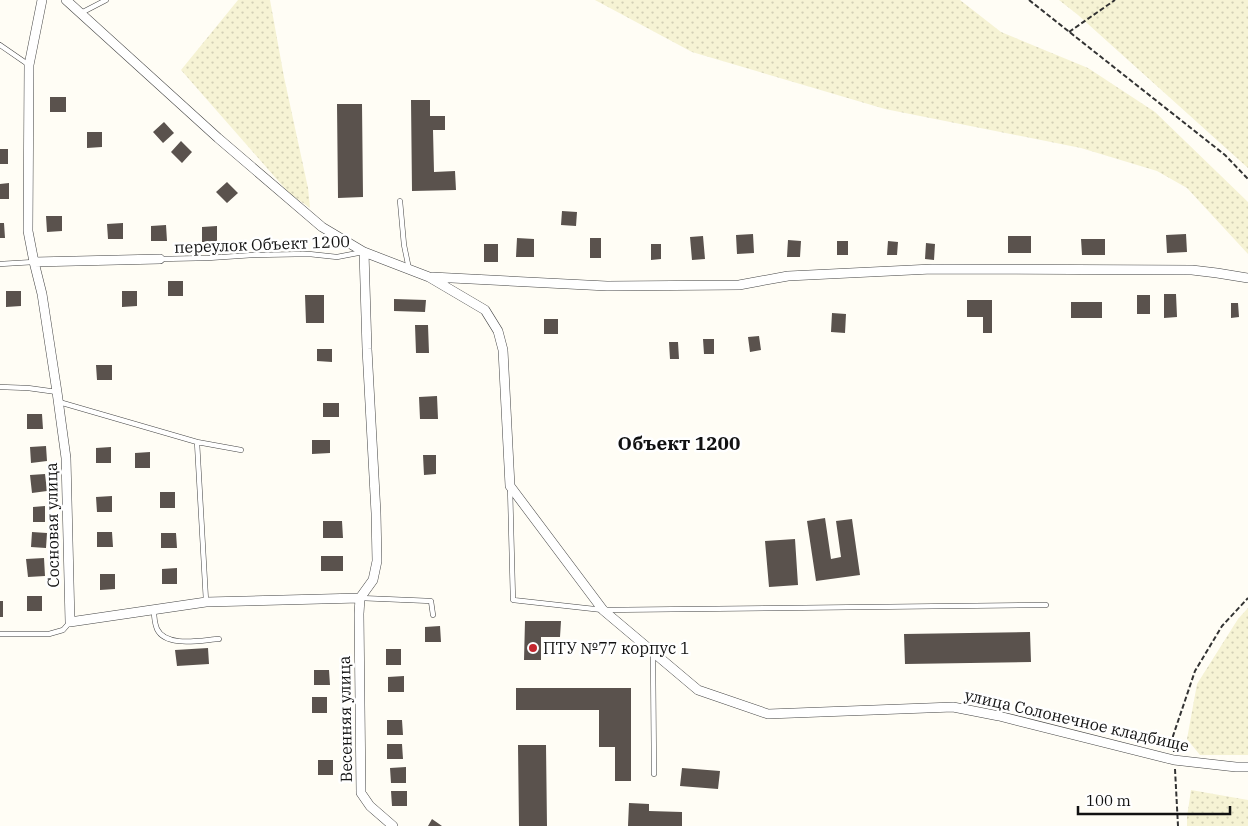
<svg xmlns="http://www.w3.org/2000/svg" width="1248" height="826" viewBox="0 0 1248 826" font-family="'IBM Plex Serif',serif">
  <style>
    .farmland { fill: url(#farmland-dots) }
    .building { fill: #5a524d }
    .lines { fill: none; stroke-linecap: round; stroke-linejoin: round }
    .lane-casing { stroke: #444; stroke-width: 5.5 }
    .street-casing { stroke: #444; stroke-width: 10 }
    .path { stroke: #333; stroke-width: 2; stroke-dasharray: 5 2.5; stroke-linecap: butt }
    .lane { stroke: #fff; stroke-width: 4.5 }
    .street { stroke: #fff; stroke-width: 9 }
    .poi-dot { fill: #c4262e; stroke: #fff; stroke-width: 2 }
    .labels { text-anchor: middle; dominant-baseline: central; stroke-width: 5; stroke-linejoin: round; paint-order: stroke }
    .street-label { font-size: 16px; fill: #111; stroke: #fff }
    .poi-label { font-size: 16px; fill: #111; stroke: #fff; text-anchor: start }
    .quarter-label { font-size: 19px; font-weight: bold; fill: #111; stroke: #fff }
  </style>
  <defs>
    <pattern id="farmland-dots" width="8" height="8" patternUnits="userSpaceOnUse" patternTransform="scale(1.25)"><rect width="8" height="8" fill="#f6f3d4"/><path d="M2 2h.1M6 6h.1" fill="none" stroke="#d2cfb5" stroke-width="1.8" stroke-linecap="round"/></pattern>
  </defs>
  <rect width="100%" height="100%" fill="#fffdf5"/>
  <!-- farmland -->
  <path class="farmland" d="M238 0H270L284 77 308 188 310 208 289 193 181 70Z
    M595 0H960L1001 32 1088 68 1155 112 1248 202V254L1187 188 1157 171 1081 148 885 109 692 52Z
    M1059 0H1248V168L1078 15Z
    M1248 608V755H1200L1187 739 1197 684 1238 619Z
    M1191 790 1248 800V826H1187V817Z"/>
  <!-- building -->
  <path class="building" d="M50 97H66V112H50Z
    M411 100H430V116H445V130H433L434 172 455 171 456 190 412 191Z
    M337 104H362L363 197 338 198Z
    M164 122 174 133 163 143 153 132Z
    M87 132H102V147L87 148Z
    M181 141 192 152 182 163 171 152Z
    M0 149H8V164H0Z
    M227 182 238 193 227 203 216 192Z
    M9 183V199H0V184Z
    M562 211 577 212 576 226 561 225Z
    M46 216H62V231L47 232Z
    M0 223H4L5 238H0Z
    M123 223V239H108L107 224Z
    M166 225 167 241H151V226Z
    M217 226V242H202V227Z
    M753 234 754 253 737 254 736 235Z
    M1186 234 1187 252 1167 253 1166 235Z
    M703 236 705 259 692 260 690 237Z
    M1008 236H1031V253H1008Z
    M517 238 534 239V257H516Z
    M590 238H601V258H590Z
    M1081 239H1105V255H1082Z
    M788 240 801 241 800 257H787Z
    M837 241H848V255H837Z
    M888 241 898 242 897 255H887Z
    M926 243 935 244 934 260 925 259Z
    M484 244H498V262H484Z
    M651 244H661V259L651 260Z
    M168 281H183V296H168Z
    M6 291H21V306L6 307Z
    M122 291H137V306L122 307Z
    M1164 294H1176L1177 317 1164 318Z
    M305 295H324V323H306Z
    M1137 295H1150V314H1137Z
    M394 299 426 300 425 312 394 311Z
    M967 300H992V333H983V317H967Z
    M1071 302H1102V318H1071Z
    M1231 303H1238L1239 317 1231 318Z
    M832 313 846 314 845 333 831 332Z
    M544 319H558V334H544Z
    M415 325H428L429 353H416Z
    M759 336 761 350 750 352 748 337Z
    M703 339H714V354H704Z
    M669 342H678L679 359H670Z
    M317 349H332V362L317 361Z
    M96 365H112V380H97Z
    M437 396 438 419H420L419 397Z
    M323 403H339V417H323Z
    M27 414H42L43 429H27Z
    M312 440H330V453L312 454Z
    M46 446 47 461 31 463 30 447Z
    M111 447V463H96V448Z
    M150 452V468H135V453Z
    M423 455H436V474L424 475Z
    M45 474 47 491 32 493 30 475Z
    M160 492H175V508H160Z
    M112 496V512H97L96 497Z
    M45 506V522H33V507Z
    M825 518 831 559 841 557 836 521 852 519 860 575 816 581 807 521Z
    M323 521H342L343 538H323Z
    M32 532 47 533 46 548 31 547Z
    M97 532H112L113 547H97Z
    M161 533H176L177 548H161Z
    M795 539 798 585 769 587 765 541Z
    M321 556H343V571H321Z
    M44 558 45 576 28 577 26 559Z
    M177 568V584H162V569Z
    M100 574H115V589L100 590Z
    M27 596H42V611H27Z
    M0 601H3V617H0Z
    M525 621H561L560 637H541V660H524Z
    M440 626 441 642H425V627Z
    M1030 632 1031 662 905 664 904 634Z
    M208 648 209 664 177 666 175 650Z
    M386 649H401V665H386Z
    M314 670H329L330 685H314Z
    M404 676V692H388V677Z
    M516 688H631V781H615V747H599V710H516Z
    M312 697H327V713H312Z
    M387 720H402L403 735H387Z
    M387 744H402L403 759H387Z
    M518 745H546L547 826H519Z
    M318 760H333V775H318Z
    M406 767V783H391L390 768Z
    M682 768 720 771 718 789 680 786Z
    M391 791H407V806H392Z
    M629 803 649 804V811L682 812V826H628Z
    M432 819 442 826H428Z"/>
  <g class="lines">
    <defs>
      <path id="lane" d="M81 13 106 0
        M0 45 29 65
        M400 201 404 245 409 269
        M160 259 208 258 253 255 309 254 337 257 363 252
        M0 264 34 262
        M0 387 28 388 57 392
        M59 402 197 442 206 601
        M197 442 241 450
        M510 487 513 600 603 610 1046 605
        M360 598 431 601 433 615
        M154 610C154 616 155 624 157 629 166 648 202 640 219 639
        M0 634H49L63 630 70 622
        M653 653 654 774"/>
      <path id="street" d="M66 0 218 138 322 227 364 252 429 277 485 310 498 331 503 350 510 486 603 610 698 690 768 714 953 707 999 716 1174 760 1236 767H1248
        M364 252 367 349 376 513 377 561 373 580 360 598 359 614 361 793 370 806 393 826
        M160 259 34 262 42 294 57 392 66 458 70 622 206 602 360 598
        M34 262 28 231 29 65 42 0
        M432 277 607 286 739 285 788 276 932 269 1192 270 1217 273 1248 278"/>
    </defs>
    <!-- lane casing -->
    <use href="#lane" class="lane-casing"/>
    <!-- street casing -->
    <use href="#street" class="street-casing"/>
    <!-- path -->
    <path class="path" d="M1029 0 1225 155 1248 179
      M1069 32 1115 0
      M1174 752 1173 736 1195 671 1222 626 1248 598
      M1175 769 1178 826"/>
    <!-- lane -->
    <use href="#lane" class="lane"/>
    <!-- street -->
    <use href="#street" class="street"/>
  </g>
  <!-- markers -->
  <circle class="poi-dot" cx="533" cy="648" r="5"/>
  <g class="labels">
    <!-- street labels -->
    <g class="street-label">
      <text transform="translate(262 244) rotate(-2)">переулок Объект 1200</text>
      <text transform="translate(52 525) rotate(-91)">Сосновая улица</text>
      <text transform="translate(345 719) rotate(-91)">Весенняя улица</text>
      <text transform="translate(1077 720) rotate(13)">улица Солонечное кладбище</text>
    </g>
    <!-- poi labels -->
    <g class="poi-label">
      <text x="543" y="648">ПТУ №77 корпус 1</text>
    </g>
    <!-- quarter labels -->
    <g class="quarter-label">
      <text x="679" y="443">Объект 1200</text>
    </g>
  </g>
  <!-- scale -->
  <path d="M1078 806v8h152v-8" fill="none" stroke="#111111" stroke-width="2.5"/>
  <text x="1086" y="806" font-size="15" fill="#111111" stroke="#ffffff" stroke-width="4" paint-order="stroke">100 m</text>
</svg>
